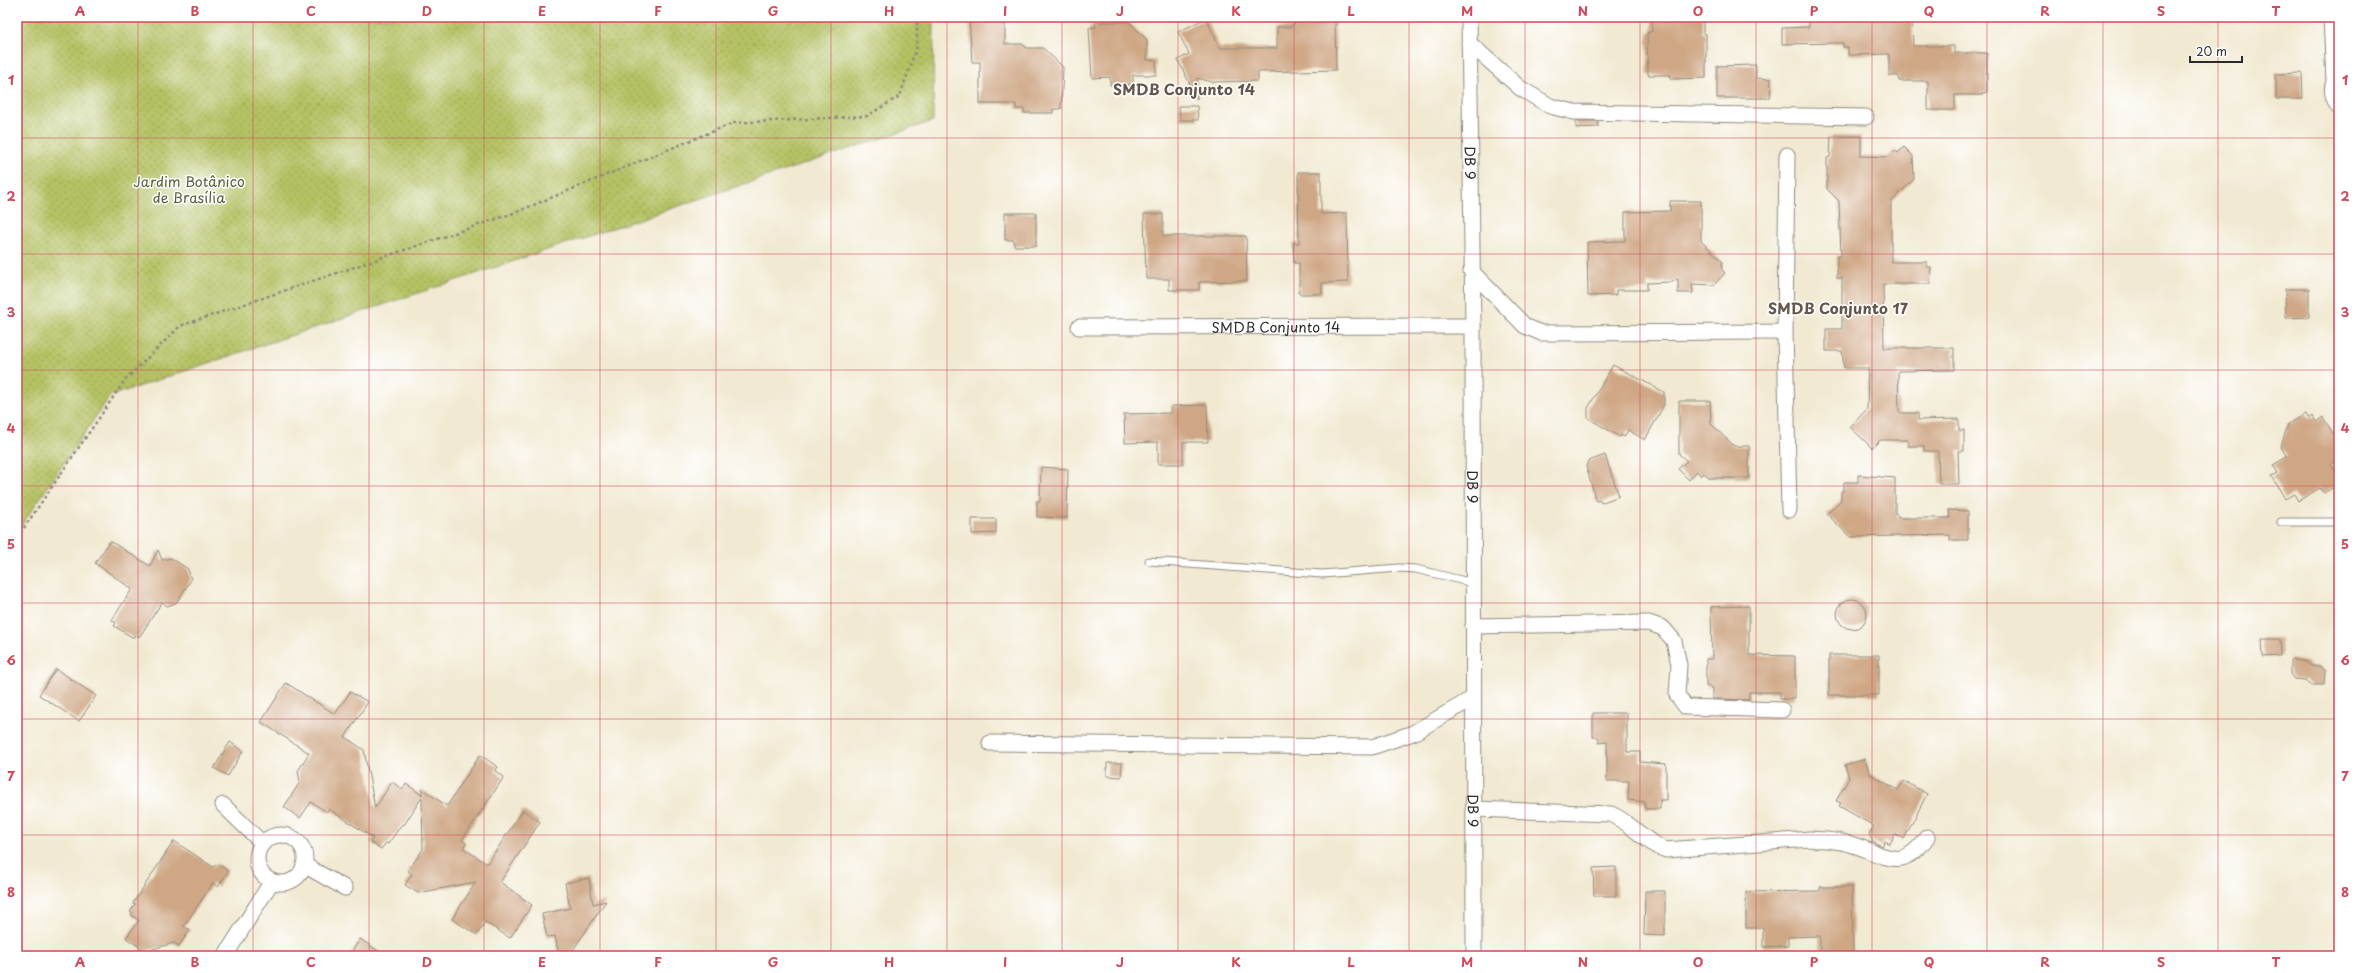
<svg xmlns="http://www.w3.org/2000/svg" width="2356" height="973" viewBox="0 0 2356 973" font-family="'Playpen Sans',sans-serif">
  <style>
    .park { fill: url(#park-dots); stroke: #707648 }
    .building { fill: #cfa785 }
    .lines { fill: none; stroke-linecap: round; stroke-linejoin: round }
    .service-casing { stroke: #8e8a7e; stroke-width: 9 }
    .minor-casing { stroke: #8e8a7e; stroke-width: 17 }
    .path { stroke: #8e8a7e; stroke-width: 2.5; stroke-dasharray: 3 3; stroke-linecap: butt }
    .service { stroke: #fff; stroke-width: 7 }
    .minor { stroke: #fff; stroke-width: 15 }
    .grid { fill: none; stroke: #d1495b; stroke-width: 1; stroke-opacity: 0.55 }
    .labels { text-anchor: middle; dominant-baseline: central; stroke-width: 3; stroke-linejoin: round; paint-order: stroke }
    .street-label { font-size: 14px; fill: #2b2b2b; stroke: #fff }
    .park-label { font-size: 14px; fill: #5b603f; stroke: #fff }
    .neighbourhood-label { font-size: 15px; font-weight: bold; fill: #64564a; stroke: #fff }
    .neatline { fill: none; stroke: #d1495b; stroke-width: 1.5 }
    .grid-label { font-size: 13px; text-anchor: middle; font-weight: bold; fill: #d1495b }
  </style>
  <defs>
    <pattern id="park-dots" width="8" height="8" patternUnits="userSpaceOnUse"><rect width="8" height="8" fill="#b5c264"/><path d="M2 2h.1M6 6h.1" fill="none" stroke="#939e53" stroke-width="1.8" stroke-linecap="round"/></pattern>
  </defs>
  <rect width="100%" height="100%" fill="#fff"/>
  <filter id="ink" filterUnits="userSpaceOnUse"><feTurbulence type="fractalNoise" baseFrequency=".025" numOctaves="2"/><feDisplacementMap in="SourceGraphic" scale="8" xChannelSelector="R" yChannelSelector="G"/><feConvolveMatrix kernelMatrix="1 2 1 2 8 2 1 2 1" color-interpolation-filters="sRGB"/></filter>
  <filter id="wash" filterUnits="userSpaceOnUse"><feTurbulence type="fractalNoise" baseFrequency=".012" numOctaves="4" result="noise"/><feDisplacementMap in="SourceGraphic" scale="16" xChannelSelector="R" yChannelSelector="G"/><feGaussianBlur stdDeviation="0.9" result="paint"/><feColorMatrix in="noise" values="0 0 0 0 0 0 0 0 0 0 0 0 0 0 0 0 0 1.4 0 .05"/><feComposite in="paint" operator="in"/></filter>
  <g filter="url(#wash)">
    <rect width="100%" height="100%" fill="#f1e9d1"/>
    <!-- park -->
    <path class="park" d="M17 17H934L933 121 110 396 17 532Z"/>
    <g id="blocks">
      <!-- building -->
      <path class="building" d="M969 17H1005V44H1022L1027 48H1043L1063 67 1061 109H1053V113H1024V109H1016V104H980V62H972Z
        M1301 17H1335L1336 70 1258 72V81L1212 82 1197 78V99L1178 60 1189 54 1178 32 1206 18 1220 48H1277V27H1291Z
        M1652 17H1703V33L1706 34V78L1670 79 1671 75H1648L1647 33 1652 31Z
        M1809 17H1912L1913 46H1954V53H1987V92L1982 93V95H1955V110H1928V81H1899V76H1889V54L1848 55V47H1843V43L1782 44V28L1809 27Z
        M1095 22H1129L1147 40V60H1156V75H1133V85H1110V77L1092 78 1089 28 1096 27Z
        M1756 65V78L1771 79 1770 98H1717V66Z
        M2302 73 2303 99H2276V74Z
        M1179 106H1197L1198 120H1180Z
        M1576 121H1598V127L1576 128Z
        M1831 136H1861V156L1888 157 1895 150 1898 153 1904 147 1913 156 1914 179 1891 202V262H1927V267H1931L1930 284H1883L1884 348H1954V370L1898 371 1899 413H1918V420L1959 419V430H1964V451H1958L1959 484H1939L1938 451H1924V446H1908V440H1880L1872 448 1850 427 1867 409 1868 368H1844L1842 351H1826V329H1842V278H1837V256H1841L1839 201 1827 189V158L1830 157Z
        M1298 172H1321V214L1347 213 1348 282 1322 283V294H1299V263H1294L1293 243H1299Z
        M1670 201H1701V241L1722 261V270L1725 273 1714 285 1692 284 1693 293H1678V279L1672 282 1647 283V290H1616V295L1588 296 1587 242 1625 241V212L1670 211Z
        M1005 213H1036V246H1014V240H1005Z
        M1144 214H1163V236H1246L1247 281 1199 282V290H1169V279H1146Z
        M2285 289H2309V317L2286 318Z
        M1613 365 1664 392V405L1645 440 1628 430 1624 437 1621 435 1620 437 1588 418V408Z
        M1679 401H1710L1711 424 1734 446H1749V478H1710L1704 473 1701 476 1697 471 1689 480 1678 469 1687 461 1679 454Z
        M1207 405 1208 442H1183V464H1158V442L1125 443 1124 414 1171 413V406Z
        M2306 414 2309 419 2313 416 2316 422 2323 417 2334 435 2339 446V460L2331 464 2339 477V484L2324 493 2320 488 2298 501 2294 494 2285 499 2272 476 2278 473 2273 465 2287 457 2281 447 2288 424Z
        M1605 455 1619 496 1601 503 1600 500 1596 501 1586 466 1589 461Z
        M1041 467 1068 469 1067 518 1037 517V501H1040Z
        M1858 475 1895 478V514H1897L1898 518H1950L1949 510 1968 511V540H1950V535L1850 537 1827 514 1841 500V491H1844V482H1858Z
        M972 519H996V533L972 534Z
        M110 541 150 566 158 550 162 560 171 558 188 569 191 580 176 603 167 606 162 602 140 636 132 637 114 626 116 623 112 620 132 589 95 563Z
        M1837 614a15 15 0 1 1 30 0a15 15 0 1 1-30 0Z
        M1749 606V655L1795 656V699H1780V692H1749V700L1712 699V688L1706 686V659H1712L1711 607Z
        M2262 639H2280L2281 656 2263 657Z
        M1829 655H1879V695H1829Z
        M2290 659 2307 662 2311 666H2319L2325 671 2324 685H2312L2306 680 2294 679 2290 674Z
        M56 669 96 696 79 721 39 695Z
        M286 683 335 714 350 692 368 702 345 737 364 750 375 808 392 782 403 789 406 784 422 795V789L447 806 480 755 498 767 495 771 504 777 462 840 466 843 463 848 487 864 523 810 540 822 500 882 532 905 510 938 485 922 477 935 452 919 476 882 418 893 405 885 412 874 408 871 423 849 422 797 404 825 402 824 388 844 386 843 381 849 370 842 373 838 329 809 327 812 311 802 300 818 284 807 300 782 298 771 309 753 261 722Z
        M1593 713H1627V752H1640V762L1666 764V800H1660V809H1645V802L1628 800 1629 781H1607V742L1599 743V737H1593Z
        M230 742 243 751 228 776 214 768Z
        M1865 759 1870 774 1898 790 1904 781 1927 794 1904 839 1895 834 1890 844 1885 841 1882 846 1873 842 1869 834 1874 826 1839 806 1841 803 1836 801 1849 778 1845 765Z
        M1107 763H1122L1121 777 1107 776Z
        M174 841 213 867 218 864 228 871 218 887 213 883 184 926 190 930 179 946 174 943 146 951 126 938 139 920 131 915 133 913 130 912 135 904 133 903Z
        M1616 867V896H1594L1593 868Z
        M589 878 593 904 606 901 569 956H559L555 936 547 937 542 914 570 908 565 883Z
        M1820 887H1852L1853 953H1820V936L1788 937V946L1763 947V928H1746V892L1820 891Z
        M1645 891H1665V936L1644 935Z
        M360 939 386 956H349Z"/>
    </g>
  </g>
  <g filter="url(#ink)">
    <use href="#blocks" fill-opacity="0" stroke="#8e8a7e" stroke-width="1"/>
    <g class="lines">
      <defs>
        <path id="service" d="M2281 522H2339
          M1149 561 1322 574 1399 568 1416 569 1473 583"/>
        <g id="minor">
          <path id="s1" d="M1469 17 1473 326 1474 956"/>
          <path d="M2331 17 2334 81"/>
          <path d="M1469 43 1520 88 1550 106 1574 112 1866 117"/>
          <path d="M2339 76C2328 86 2332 97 2339 108"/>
          <path d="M1471 271 1525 326 1541 333 1785 332 1787 155"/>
          <path id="s2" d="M1079 327 1473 326"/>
          <path d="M1785 332 1789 510"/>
          <path d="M1473 626 1649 623 1663 628 1674 641 1679 665 1677 695 1686 707 1782 710"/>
          <path d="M990 743 1372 747 1413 733 1473 698"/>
          <path d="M223 805 262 843"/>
          <path d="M1473 809 1611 814C1632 823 1645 843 1666 850L1810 839C1823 840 1837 840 1850 844 1883 853 1901 875 1927 837"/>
          <circle cx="281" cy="859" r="24"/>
          <path d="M304 865 345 888"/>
          <path d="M225 956 272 881"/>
        </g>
      </defs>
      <!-- service casing -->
      <use href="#service" class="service-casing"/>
      <!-- minor casing -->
      <use href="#minor" class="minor-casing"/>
      <!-- path -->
      <path class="path" d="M17 538 125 380 180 326 514 213 733 123 867 116 900 96 917 46V17"/>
      <!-- service -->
      <use href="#service" class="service"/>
      <!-- minor -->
      <use href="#minor" class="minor"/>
    </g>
  </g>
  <!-- grid -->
  <path class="grid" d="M138 17V956M253 17V956M369 17V956M484 17V956M600 17V956M716 17V956M831 17V956M947 17V956M1062 17V956M1178 17V956M1294 17V956M1409 17V956M1525 17V956M1640 17V956M1756 17V956M1872 17V956M1987 17V956M2103 17V956M2218 17V956M17 138H2339M17 254H2339M17 370H2339M17 486H2339M17 603H2339M17 719H2339M17 835H2339"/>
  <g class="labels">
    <!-- street labels -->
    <g class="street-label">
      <text stroke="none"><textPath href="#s1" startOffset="146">DB 9</textPath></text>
      <text stroke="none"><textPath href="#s2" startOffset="197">SMDB Conjunto 14</textPath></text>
      <text stroke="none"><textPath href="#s1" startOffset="470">DB 9</textPath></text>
      <text stroke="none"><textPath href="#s1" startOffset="794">DB 9</textPath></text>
    </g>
    <!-- park labels -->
    <g class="park-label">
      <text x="189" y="181">Jardim Botânico<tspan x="189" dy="16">de Brasília</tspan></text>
    </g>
    <!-- neighbourhood labels -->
    <g class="neighbourhood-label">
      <text x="1184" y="88">SMDB Conjunto 14</text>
      <text x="1838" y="307">SMDB Conjunto 17</text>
    </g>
  </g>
  <!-- margin -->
  <rect width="2356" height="973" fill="none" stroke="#fff" stroke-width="44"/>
  <!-- scale -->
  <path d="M2190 56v6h52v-6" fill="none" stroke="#2b2b2b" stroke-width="2"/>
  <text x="2196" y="56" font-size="12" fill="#2b2b2b" stroke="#ffffff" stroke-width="3" paint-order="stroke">20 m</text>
  <rect x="22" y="22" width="2312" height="929" class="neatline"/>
  <g class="grid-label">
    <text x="80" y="16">A</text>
    <text x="195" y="16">B</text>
    <text x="311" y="16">C</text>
    <text x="427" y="16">D</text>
    <text x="542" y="16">E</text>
    <text x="658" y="16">F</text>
    <text x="773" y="16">G</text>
    <text x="889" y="16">H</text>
    <text x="1005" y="16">I</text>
    <text x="1120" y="16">J</text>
    <text x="1236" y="16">K</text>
    <text x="1351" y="16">L</text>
    <text x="1467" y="16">M</text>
    <text x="1583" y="16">N</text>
    <text x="1698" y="16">O</text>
    <text x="1814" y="16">P</text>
    <text x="1929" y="16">Q</text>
    <text x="2045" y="16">R</text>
    <text x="2161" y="16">S</text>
    <text x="2276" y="16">T</text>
    <text x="11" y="85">1</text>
    <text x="2345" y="85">1</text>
    <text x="11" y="201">2</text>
    <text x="2345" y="201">2</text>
    <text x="11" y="317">3</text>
    <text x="2345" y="317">3</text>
    <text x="11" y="433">4</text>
    <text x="2345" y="433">4</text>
    <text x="11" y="549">5</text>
    <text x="2345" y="549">5</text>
    <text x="11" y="665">6</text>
    <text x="2345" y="665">6</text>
    <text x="11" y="781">7</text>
    <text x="2345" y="781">7</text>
    <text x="11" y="897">8</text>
    <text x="2345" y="897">8</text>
    <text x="80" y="967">A</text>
    <text x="195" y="967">B</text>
    <text x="311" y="967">C</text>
    <text x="427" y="967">D</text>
    <text x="542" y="967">E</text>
    <text x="658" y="967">F</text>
    <text x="773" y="967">G</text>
    <text x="889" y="967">H</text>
    <text x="1005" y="967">I</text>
    <text x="1120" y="967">J</text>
    <text x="1236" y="967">K</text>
    <text x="1351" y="967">L</text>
    <text x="1467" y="967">M</text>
    <text x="1583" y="967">N</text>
    <text x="1698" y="967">O</text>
    <text x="1814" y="967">P</text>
    <text x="1929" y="967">Q</text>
    <text x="2045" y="967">R</text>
    <text x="2161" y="967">S</text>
    <text x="2276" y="967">T</text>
  </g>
</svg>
